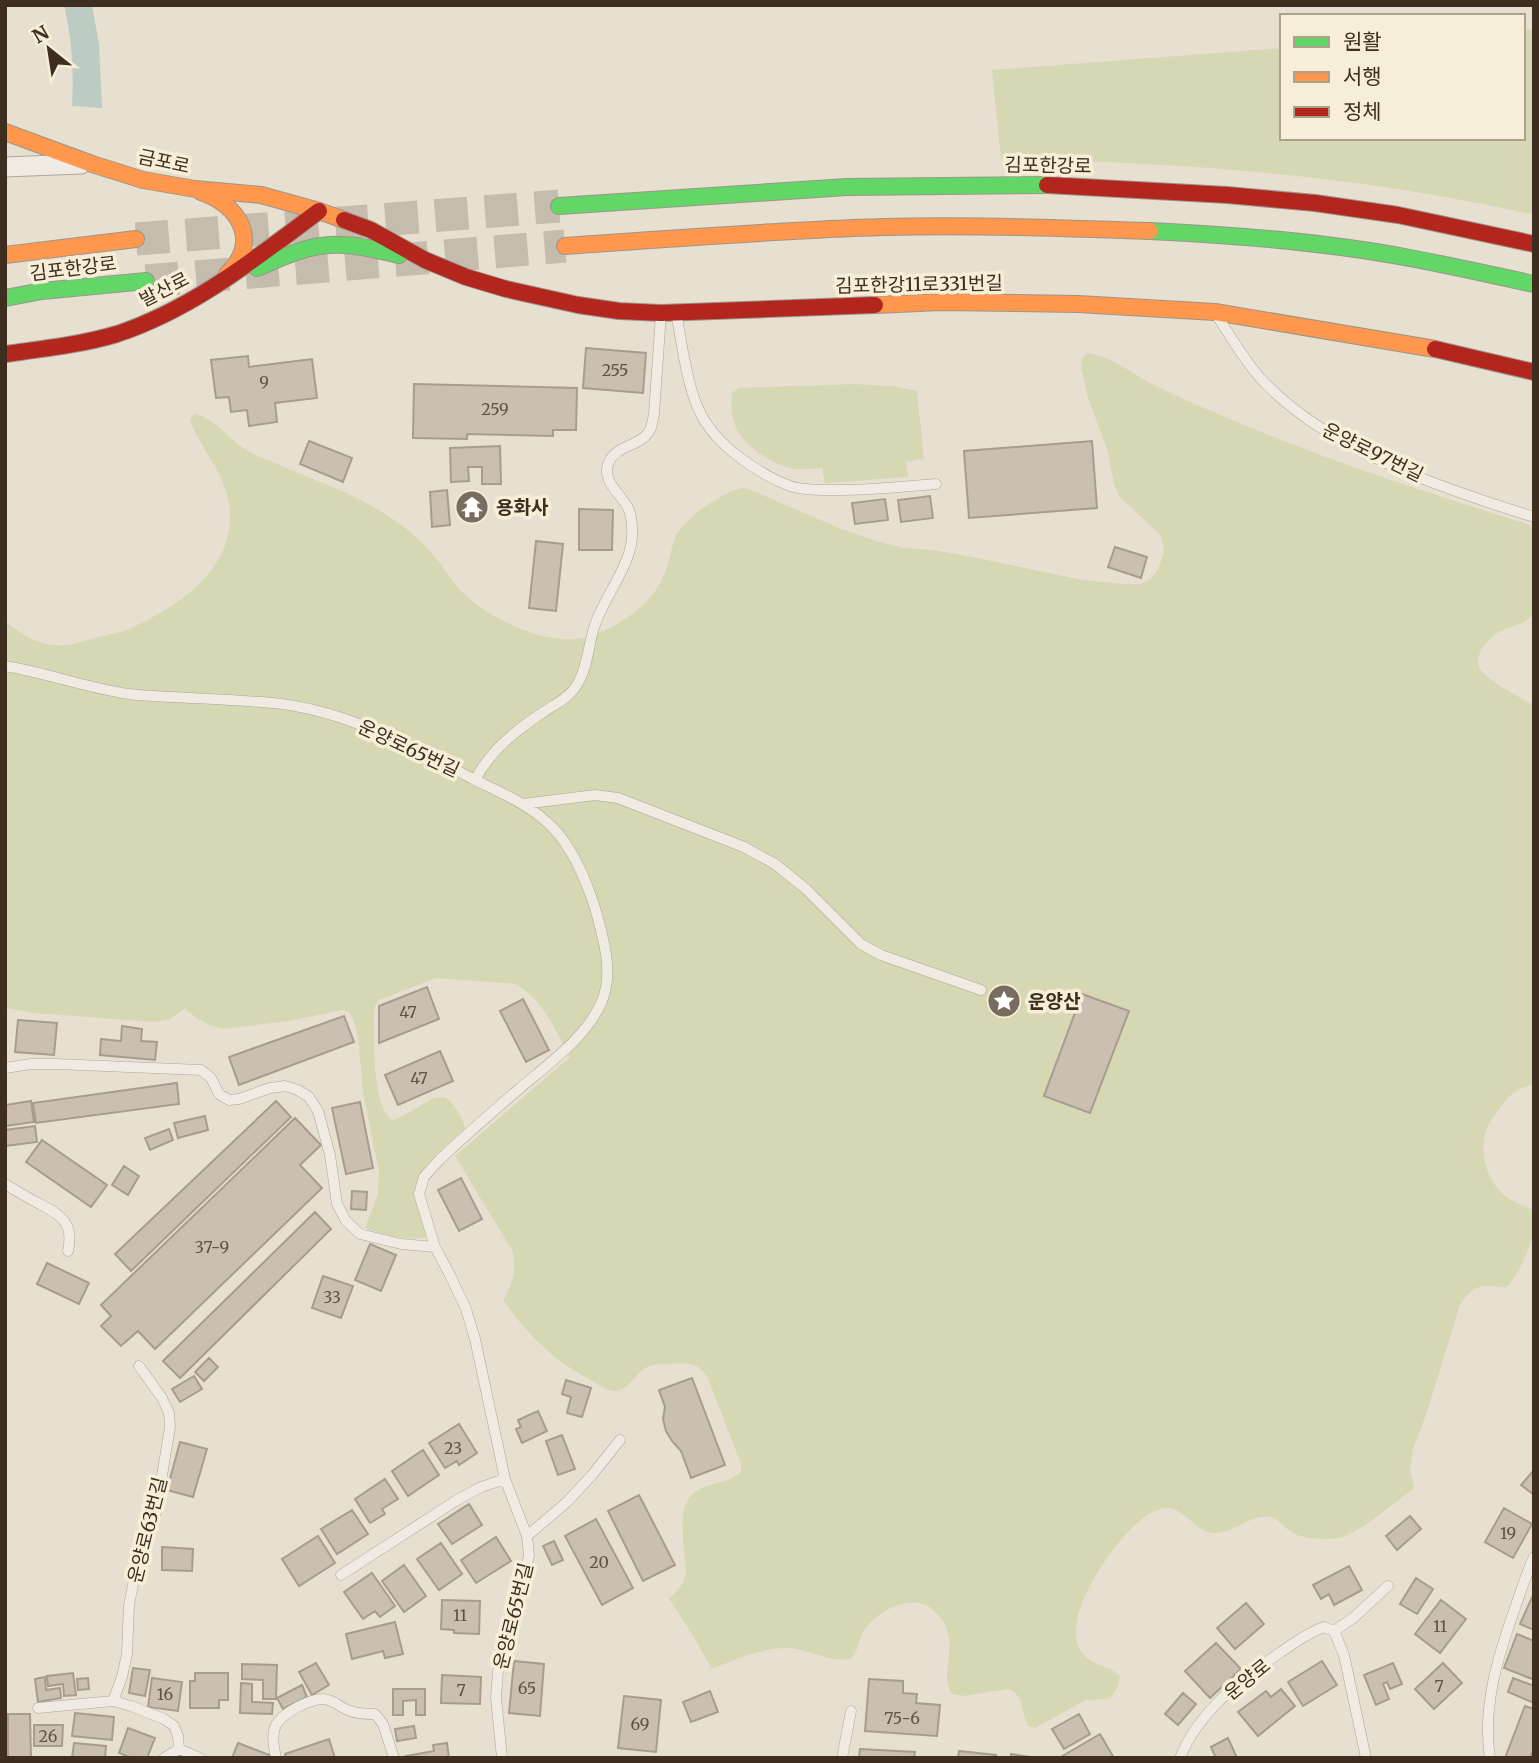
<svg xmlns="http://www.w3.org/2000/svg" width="1539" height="1763" viewBox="0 0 1539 1763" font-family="Merriweather,'Noto Sans KR',serif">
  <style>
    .green { fill: #d6d7b3 }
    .water { fill: #bcccc2 }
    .building { fill: #cbbfb2; stroke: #a89c90; stroke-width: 2 }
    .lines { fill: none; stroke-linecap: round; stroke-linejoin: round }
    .highway-tunnel { stroke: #c5bcae; stroke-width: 33; stroke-dasharray: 33 17; stroke-linecap: butt }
    .lane-casing { stroke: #ada599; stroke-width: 11 }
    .street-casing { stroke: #ada599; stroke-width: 21 }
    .fast-casing { stroke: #9c958a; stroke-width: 18 }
    .slow-casing { stroke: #9c958a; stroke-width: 18 }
    .jam-casing { stroke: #9c958a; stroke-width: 18 }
    .lane { stroke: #efebe3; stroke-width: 10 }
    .street { stroke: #efebe3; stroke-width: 19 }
    .fast { stroke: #63d668; stroke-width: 16 }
    .slow { stroke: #ff974d; stroke-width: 16 }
    .jam { stroke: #b3261e; stroke-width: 16 }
    .labels { text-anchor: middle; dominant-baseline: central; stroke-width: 7; stroke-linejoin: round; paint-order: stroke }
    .number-label { font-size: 16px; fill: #605244 }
    .street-label { font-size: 19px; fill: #3d2e20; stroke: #f7eed8 }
    .poi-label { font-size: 19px; font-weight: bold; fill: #3d2e20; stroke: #f7eed8; text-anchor: start }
  </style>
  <rect width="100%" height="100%" fill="#e7e0d1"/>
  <!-- green -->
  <path class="green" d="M1534 29V215C1407 186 1275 171 1145 164 1097 161 1049 161 1001 159L992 70 1282 48V138H1523V30Z
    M1087 353C1110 356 1130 372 1150 383 1178 397 1208 410 1237 422 1334 463 1434 495 1534 526L1533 613C1528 624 1516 624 1505 629 1495 633 1486 641 1481 651 1478 656 1477 661 1479 667 1484 679 1521 698 1534 705V1084C1529 1086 1523 1087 1518 1090 1512 1093 1506 1100 1502 1105 1495 1114 1488 1123 1485 1134 1480 1155 1487 1181 1504 1195 1513 1202 1523 1206 1534 1210 1534 1217 1535 1226 1534 1233 1532 1243 1515 1282 1507 1286 1500 1289 1497 1286 1491 1286 1476 1284 1467 1294 1460 1305L1426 1415 1413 1449 1410 1470 1414 1488C1395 1502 1361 1533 1338 1538 1327 1540 1300 1539 1291 1532 1284 1527 1279 1519 1270 1517 1249 1514 1234 1534 1214 1533 1197 1532 1188 1514 1173 1509 1146 1500 1108 1555 1096 1575 1083 1596 1063 1639 1087 1658 1097 1666 1111 1667 1120 1676L1118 1686 1112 1696 1106 1699 1086 1700 1035 1728 1028 1726C1021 1713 1024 1692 1007 1689L964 1696 952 1694C936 1671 967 1638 932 1609 911 1592 875 1612 863 1632 858 1640 858 1657 848 1659 834 1663 806 1649 790 1648 764 1647 735 1659 712 1669L687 1626 669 1599C678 1590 684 1584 686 1572 685 1553 678 1516 688 1500 699 1482 725 1485 738 1474 742 1471 741 1469 741 1464L707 1376C703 1370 697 1365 690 1364 682 1363 654 1363 647 1367 635 1373 628 1392 613 1391 605 1390 596 1383 589 1379 552 1359 527 1334 503 1300 513 1284 517 1269 512 1250L455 1156 570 1057C556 1032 542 997 515 984L436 978 379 1000 375 1006 374 1016C375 1043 371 1103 392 1120L399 1118 434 1098 445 1097C454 1104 464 1118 465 1129 444 1148 412 1168 416 1200 418 1214 424 1225 426 1238 405 1240 385 1235 365 1228L378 1194 379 1172 363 1092 358 1036 353 1019 349 1012 343 1010 289 1021 224 1029 212 1026 198 1019 185 1009 168 1020 153 1022 35 1013 5 1008V621C18 632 35 643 52 645 67 647 81 642 94 638 106 635 120 633 131 628 177 607 232 571 230 514 229 477 203 453 190 421L192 416 196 414C218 421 229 440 248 451 258 457 271 461 282 466 324 484 369 499 405 528 419 538 431 552 442 566 448 574 454 584 461 591 487 617 539 643 576 639 583 639 590 636 596 634 625 623 655 601 665 572 670 560 671 547 676 536 689 514 720 494 744 487L839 528 876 541 904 548 933 550 967 556 1083 580 1123 584H1140L1152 578 1158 569 1164 553 1163 544 1160 535 1120 497 1115 487 1107 449 1088 398 1081 366 1082 358Z
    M853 384 893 386 917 391 924 459 906 462 908 477 825 483 822 468C812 468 799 471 790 468 781 466 772 461 765 457 739 441 729 424 732 393L739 388Z"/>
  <!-- water -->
  <path class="water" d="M64 5H92L99 44 102 108 72 106C74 72 72 39 64 5Z"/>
  <!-- building -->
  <path class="building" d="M586 348 646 353 643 393 583 388Z
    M248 356 249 367 312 359 317 398 275 403 277 422 249 426 247 410 231 412 229 397 216 398 211 360Z
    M414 384 577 388 576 430H553V436L467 434V439L413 438Z
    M309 441 352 458 343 482 300 464Z
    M1092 441 1097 508 969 518 964 451Z
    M500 446 501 484H482V467H468L469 481 451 482 450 448Z
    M447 490 450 525 432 527 430 492Z
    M930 496 933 518 901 522 898 500Z
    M885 499 888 520 855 524 852 503Z
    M579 509 613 510 612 550H579Z
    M536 541 563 544 556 611 529 608Z
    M1115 547 1147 557 1141 578 1108 567Z
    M427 987 439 1019 379 1043V1006Z
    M1082 994 1129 1011 1090 1113 1044 1096Z
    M523 999 549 1050 526 1062 500 1011Z
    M344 1016 354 1042 239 1085 229 1057Z
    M18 1020 57 1023 54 1055 15 1052Z
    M122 1026 142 1029 141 1041 157 1042 155 1060 100 1055 101 1039 121 1041Z
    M440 1051 453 1081 398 1105 385 1075Z
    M177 1083 179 1104 36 1123 33 1103Z
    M31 1101 34 1122 5 1126V1105Z
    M276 1101 291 1117 131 1271 115 1254Z
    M360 1102 373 1168 346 1174 332 1108Z
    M205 1116 208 1130 178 1138 174 1123Z
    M295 1118 321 1145 300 1165 322 1188 155 1349 138 1331 121 1346 101 1326 111 1316 101 1305Z
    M35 1126 37 1142 5 1146V1130Z
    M169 1129 173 1140 150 1150 145 1138Z
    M42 1140 107 1185 91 1207 26 1162Z
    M124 1166 139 1176 128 1195 112 1185Z
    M461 1178 482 1219 459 1231 438 1190Z
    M352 1191 367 1192 366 1210 351 1209Z
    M315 1212 331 1229 180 1378 163 1361Z
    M370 1244 396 1255 381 1291 355 1280Z
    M47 1263 89 1283 79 1304 37 1284Z
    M323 1276 353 1286 341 1318 312 1308Z
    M209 1358 218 1367 204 1381 195 1372Z
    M194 1376 202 1389 180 1402 172 1389Z
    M692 1378 725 1465 691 1478 681 1451 672 1441 666 1431 663 1419 665 1407 659 1390Z
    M566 1380 591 1388 582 1417 567 1413 571 1397 562 1394Z
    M538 1411 547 1431 522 1443 516 1429 521 1427 518 1420Z
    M459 1424 477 1453 459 1465 457 1461 445 1468 429 1443Z
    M562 1435 575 1469 558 1475 546 1441Z
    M180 1442 207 1449 193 1497 167 1490Z
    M423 1450 439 1475 408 1496 392 1471Z
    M1534 1470V1495L1521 1485Z
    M385 1479 398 1499 382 1509 385 1514 370 1523 355 1499Z
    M639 1495 675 1565 643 1581 608 1511Z
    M469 1504 482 1525 452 1544 438 1524Z
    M1504 1508 1532 1524 1513 1558 1485 1542Z
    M352 1510 368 1534 337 1554 321 1529Z
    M1410 1516 1421 1529 1397 1550 1386 1536Z
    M596 1519 633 1588 602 1605 565 1536Z
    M318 1536 335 1563 299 1586 282 1559Z
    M496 1537 511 1561 476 1583 461 1560Z
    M554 1541 563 1560 552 1565 543 1546Z
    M441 1543 462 1574 439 1590 417 1559Z
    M162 1547 193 1549 192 1571 162 1570Z
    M404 1565 426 1596 404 1612 382 1581Z
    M1349 1566 1362 1590 1334 1605 1329 1594 1321 1599 1313 1585Z
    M372 1573 395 1606 380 1617 375 1611 363 1619 344 1592Z
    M1416 1578 1433 1589 1417 1614 1400 1604Z
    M1534 1593V1630L1520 1624Z
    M442 1600 480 1601 479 1634 454 1633V1630L441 1629Z
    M1441 1600 1466 1619 1440 1653 1415 1634Z
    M1246 1603 1264 1624 1235 1649 1217 1628Z
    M395 1622 403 1654 385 1658 383 1651 352 1659 346 1634Z
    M1517 1634 1534 1641V1674L1532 1679 1504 1668Z
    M1216 1643 1241 1669 1210 1698 1185 1671Z
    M514 1661 544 1664 540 1716 509 1713Z
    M1322 1661 1337 1685 1303 1706 1288 1682Z
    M316 1663 329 1685 312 1695 299 1672Z
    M1393 1663 1402 1684 1390 1689 1387 1682 1383 1684 1389 1699 1376 1705 1364 1675Z
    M1443 1663 1462 1683 1434 1709 1415 1689Z
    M242 1664 277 1665 276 1699H263V1680L242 1679Z
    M133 1668 150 1670 145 1696 129 1693Z
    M73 1673 76 1695 64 1696 63 1684 48 1686 47 1676Z
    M195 1673H228V1700H219V1708H190V1681H195Z
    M442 1675 481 1677 480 1704 441 1703Z
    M45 1677 46 1690 60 1688 61 1698 38 1702 35 1679Z
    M88 1678 89 1689 78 1690 77 1679Z
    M152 1678 182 1682 178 1711 148 1707Z
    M1513 1678 1534 1686V1703L1508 1692Z
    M869 1679 903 1681V1693L917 1694 916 1703 940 1705 937 1736 865 1731Z
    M241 1683 252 1684V1702L273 1703 272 1714 240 1713Z
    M302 1685 307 1697 283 1709 277 1698Z
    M393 1689H425V1715H416V1700L403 1701V1715H393Z
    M1281 1689 1295 1706 1258 1736 1238 1712 1266 1691 1271 1697Z
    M710 1691 718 1712 691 1722 683 1702Z
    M1183 1693 1196 1704 1178 1725 1165 1714Z
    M624 1696 661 1700 656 1752 618 1748Z
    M1525 1706 1534 1709V1748L1530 1758H1505Z
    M75 1713 114 1717 112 1740 72 1736Z
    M8 1714H30L31 1758H8Z
    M1079 1714 1090 1734 1064 1749 1052 1729Z
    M34 1725H63L62 1746H34Z
    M414 1726 416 1738 397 1741 395 1729Z
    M128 1728 155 1738 147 1758H132L119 1753Z
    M1100 1734 1114 1758H1062L1061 1757Z
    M1228 1738 1237 1758H1216L1211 1747Z
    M329 1739 335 1758H286L285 1754Z
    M74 1743 106 1746 105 1758H72Z
    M238 1743 272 1756 271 1758H232Z
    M447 1743 449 1758H407L406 1756 434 1751 433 1745Z
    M860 1749 915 1752 914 1758H859Z
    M959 1751 996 1755V1758H958Z
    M1011 1754 1036 1758H1011Z"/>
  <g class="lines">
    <!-- highway-tunnel -->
    <path class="highway-tunnel" d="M136 239 559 206
      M146 281 565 246"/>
    <defs>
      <path id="lane" d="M676 313C682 342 686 381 698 408 706 427 722 444 739 457 755 469 771 479 790 486 802 490 816 490 828 490 864 491 900 487 936 484
        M1217 316C1232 338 1245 362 1263 381 1329 451 1444 489 1534 517
        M5 666C47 673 87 688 129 694 143 696 157 696 171 697 208 699 245 700 282 704 351 713 412 747 473 779 501 793 532 805 554 829 574 850 586 880 595 908 603 937 614 972 602 1001 588 1036 547 1065 519 1089 492 1112 466 1135 440 1159L424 1177 419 1194 435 1247 450 1275 466 1309 475 1339 505 1479 527 1536 529 1556 498 1671 496 1698 502 1758
        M475 780C490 751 515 731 542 713 555 704 570 698 578 683 589 664 588 642 596 622 606 594 635 560 632 529 632 523 631 514 628 508 621 494 600 480 609 462 616 445 642 446 650 430 652 426 653 419 654 414L661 314
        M523 804 595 795 618 798 744 847 775 864 806 889 861 944 881 955 981 990
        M5 1068 31 1064H56L201 1070 211 1078 219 1094 229 1100 239 1099 270 1088 285 1086 298 1090 309 1097 318 1111 330 1155 337 1204 346 1221 360 1234 401 1244 435 1247
        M5 1184C17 1191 28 1198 40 1204 62 1216 74 1223 68 1251
        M527 1536 567 1502 592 1475 620 1440
        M341 1575 457 1500 481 1487 505 1479
        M1334 1631 1352 1619 1388 1586
        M113 1701 122 1677 127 1654 129 1605 138 1559 152 1526 156 1512 170 1427 169 1413 162 1398 139 1366
        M38 1708 113 1701 131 1706 164 1719 174 1726 178 1736 179 1749
        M164 1758 179 1749 200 1758
        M276 1758C274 1747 271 1735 276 1725 282 1713 310 1699 323 1699 333 1699 339 1707 348 1710 356 1714 366 1714 375 1714L383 1724 394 1758
        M842 1758 851 1711
        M1180 1758C1198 1712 1241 1679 1281 1652 1295 1642 1308 1633 1324 1627L1334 1631 1344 1655 1366 1758
        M1490 1758C1482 1707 1498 1656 1515 1608 1521 1591 1526 1574 1534 1557"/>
      <path id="street" d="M5 167 81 164"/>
      <path id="fast" d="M559 206 847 187 1047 185
        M1150 231C1211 234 1272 238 1333 246 1401 254 1468 270 1534 284
        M257 268C274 261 292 252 310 248 340 240 369 248 399 255
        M5 298 42 291 146 281"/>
      <path id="slow" d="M5 132 92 164 143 180 195 189 261 195 319 211 344 220
        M201 192C240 205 261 242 227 274
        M565 246C671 239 778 230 884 227 973 225 1062 228 1150 231
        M5 255 136 239
        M875 305 942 302 1078 304 1215 312 1435 349"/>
      <path id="jam" d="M1047 185 1227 195 1315 203 1398 215 1534 244
        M344 220 371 230 425 260 466 277 506 289 578 305 619 311 661 313 875 305
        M1435 349 1534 372
        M5 354C42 349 80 345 117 334 193 309 256 258 319 211"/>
    </defs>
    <!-- lane casing -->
    <use href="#lane" class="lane-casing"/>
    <!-- street casing -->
    <use href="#street" class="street-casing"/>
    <!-- fast casing -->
    <use href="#fast" class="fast-casing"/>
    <!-- slow casing -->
    <use href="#slow" class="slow-casing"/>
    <!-- jam casing -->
    <use href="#jam" class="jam-casing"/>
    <!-- lane -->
    <use href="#lane" class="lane"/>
    <!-- street -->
    <use href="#street" class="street"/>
    <!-- fast -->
    <use href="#fast" class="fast"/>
    <!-- slow -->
    <use href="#slow" class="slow"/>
    <!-- jam -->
    <use href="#jam" class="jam"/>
  </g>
  <!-- icons -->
  <defs>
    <symbol id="temple-disc" viewBox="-11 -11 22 22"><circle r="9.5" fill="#786c5e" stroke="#f7eed8"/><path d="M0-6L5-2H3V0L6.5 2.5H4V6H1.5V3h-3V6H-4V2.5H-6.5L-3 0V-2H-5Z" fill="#fff"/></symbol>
    <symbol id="sight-disc" viewBox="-11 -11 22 22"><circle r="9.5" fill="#786c5e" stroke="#f7eed8"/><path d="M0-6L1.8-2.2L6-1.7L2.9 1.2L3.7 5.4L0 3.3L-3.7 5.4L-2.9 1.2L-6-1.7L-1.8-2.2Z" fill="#fff"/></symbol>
  </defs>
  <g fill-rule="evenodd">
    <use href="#temple-disc" x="453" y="488" width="38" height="38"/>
    <use href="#sight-disc" x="985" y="982" width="38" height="38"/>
  </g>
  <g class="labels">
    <!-- number labels -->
    <g class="number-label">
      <text x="615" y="370">255</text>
      <text x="264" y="382">9</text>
      <text x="495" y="409">259</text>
      <text x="408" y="1012">47</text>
      <text x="419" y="1078">47</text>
      <text x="212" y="1247">37-9</text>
      <text x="332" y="1297">33</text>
      <text x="453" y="1448">23</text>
      <text x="1508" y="1533">19</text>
      <text x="599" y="1562">20</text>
      <text x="460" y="1615">11</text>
      <text x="1440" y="1626">11</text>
      <text x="1439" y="1686">7</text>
      <text x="527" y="1688">65</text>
      <text x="461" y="1690">7</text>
      <text x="165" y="1694">16</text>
      <text x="902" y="1718">75-6</text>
      <text x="640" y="1724">69</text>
      <text x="48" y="1736">26</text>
    </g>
    <!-- street labels -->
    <g class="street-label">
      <text transform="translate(164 161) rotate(12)">금포로</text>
      <text transform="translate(1048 165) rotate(1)">김포한강로</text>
      <text transform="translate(73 268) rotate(-7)">김포한강로</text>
      <text transform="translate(919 284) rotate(-1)">김포한강11로331번길</text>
      <text transform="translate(164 289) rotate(-27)">발산로</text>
      <text transform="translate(1373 452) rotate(26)">운양로97번길</text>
      <text transform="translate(409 748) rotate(25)">운양로65번길</text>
      <text transform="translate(147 1530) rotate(-76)">운양로63번길</text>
      <text transform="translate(513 1616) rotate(-76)">운양로65번길</text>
      <text transform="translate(1247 1679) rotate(-39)">운양로</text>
    </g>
    <!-- poi labels -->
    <g class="poi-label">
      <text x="496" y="507">용화사</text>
      <text x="1028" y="1001">운양산</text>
    </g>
  </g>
  <!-- border -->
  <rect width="1539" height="1763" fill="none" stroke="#3d2e20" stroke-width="14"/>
  <!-- legend -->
  <rect x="1280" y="14" width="245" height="126" fill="#f7eed8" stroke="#ada18e" stroke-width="2"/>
  <rect x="1294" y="37" width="35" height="10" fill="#63d668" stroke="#ada18e" stroke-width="2"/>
  <text x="1343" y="49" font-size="21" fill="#3d2e20">원활</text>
  <rect x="1294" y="72" width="35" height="10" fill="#ff974d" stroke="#ada18e" stroke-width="2"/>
  <text x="1343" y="84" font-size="21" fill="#3d2e20">서행</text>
  <rect x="1294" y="107" width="35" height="10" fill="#b3261e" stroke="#ada18e" stroke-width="2"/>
  <text x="1343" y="119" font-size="21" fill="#3d2e20">정체</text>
  <!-- north arrow -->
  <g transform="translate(49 49) rotate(330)" stroke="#f7eed8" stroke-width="5" paint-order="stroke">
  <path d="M0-5L12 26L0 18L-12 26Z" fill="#3d2e20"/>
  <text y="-10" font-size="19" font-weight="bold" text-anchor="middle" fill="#3d2e20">N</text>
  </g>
</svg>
